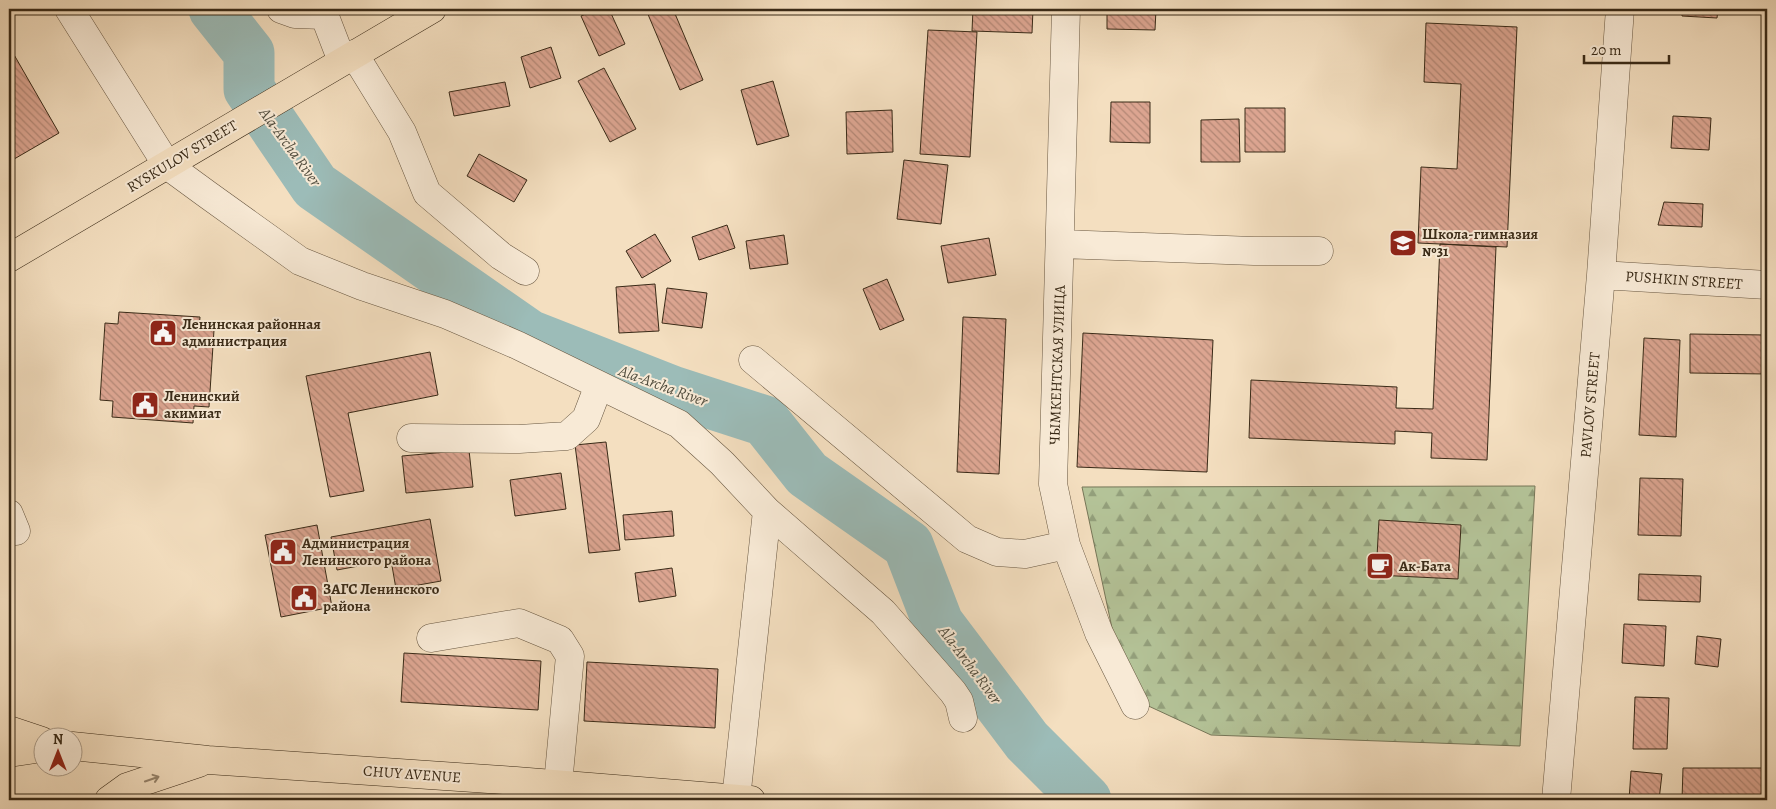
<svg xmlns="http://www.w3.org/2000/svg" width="1776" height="809" viewBox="0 0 1776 809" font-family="Alegreya,serif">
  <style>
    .forest { fill: url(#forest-firs); stroke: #767658 }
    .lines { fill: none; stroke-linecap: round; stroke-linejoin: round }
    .river { stroke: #9cbcb8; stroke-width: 51 }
    .building { fill: url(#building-back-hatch); stroke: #392a17 }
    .minor-casing { stroke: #685741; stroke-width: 29 }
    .major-casing { stroke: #392a17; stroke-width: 29 }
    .minor { stroke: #f8ead6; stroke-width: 28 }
    .major { stroke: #f4dfc0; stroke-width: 28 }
    .oneway { stroke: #96846c }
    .labels { text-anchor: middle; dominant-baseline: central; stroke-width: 4; stroke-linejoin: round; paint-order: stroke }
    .street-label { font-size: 15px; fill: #392a17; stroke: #f8ead6 }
    .poi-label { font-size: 15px; font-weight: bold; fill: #392a17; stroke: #f8ead6; text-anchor: start }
    .water-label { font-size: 16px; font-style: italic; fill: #524e3f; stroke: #f8ead6 }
  </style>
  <defs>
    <pattern id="forest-firs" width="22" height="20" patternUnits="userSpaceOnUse" patternTransform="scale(1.25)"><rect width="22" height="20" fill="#b4c398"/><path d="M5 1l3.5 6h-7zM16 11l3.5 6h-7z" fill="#939f7b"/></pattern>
    <pattern id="building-back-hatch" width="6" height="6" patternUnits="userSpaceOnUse" patternTransform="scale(1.25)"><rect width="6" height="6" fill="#dca591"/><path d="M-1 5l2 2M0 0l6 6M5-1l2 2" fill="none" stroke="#b38775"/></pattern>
  </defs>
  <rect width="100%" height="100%" fill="#f4dfc0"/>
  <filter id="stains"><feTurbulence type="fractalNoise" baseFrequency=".004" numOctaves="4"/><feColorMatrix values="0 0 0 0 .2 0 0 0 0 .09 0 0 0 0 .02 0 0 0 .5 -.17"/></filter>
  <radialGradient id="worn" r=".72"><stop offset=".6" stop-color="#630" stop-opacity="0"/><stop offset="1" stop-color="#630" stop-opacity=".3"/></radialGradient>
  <!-- forest -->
  <path class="forest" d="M1535 486 1520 746 1211 735 1142 703 1112 628 1082 487Z"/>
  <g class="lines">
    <!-- river -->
    <path class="river" d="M214 9 249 53V89L315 186 529 335 672 391 765 421 807 474 908 545 938 623 1027 741 1086 800"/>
  </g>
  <!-- building -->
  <path class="building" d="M9 9H18L9 14Z
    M598 9H609L625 44 599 56 581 16Z
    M654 9H673L703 80 680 90 647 12Z
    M973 9H1033L1032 33 972 31Z
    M1107 9H1156L1155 30 1107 29Z
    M1682 9H1718L1717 18 1682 16Z
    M1426 23 1517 27 1507 247 1418 243 1421 167 1457 169 1461 84 1424 82Z
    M928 30 977 32 970 157 920 154Z
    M9 46 59 133 9 162Z
    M551 47 561 78 530 88 521 57Z
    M604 68 636 129 610 142 578 81Z
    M773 81 789 136 757 145 741 90Z
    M505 82 510 106 454 116 449 92Z
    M1111 102H1150V143L1110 142Z
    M1245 108H1285V152H1245Z
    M892 110 893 152 847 154 846 112Z
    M1673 116 1711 118 1709 150 1671 148Z
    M1239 119 1240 162H1201V120Z
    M479 154 527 180 514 202 467 176Z
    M904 160 948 165 941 224 897 219Z
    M1664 202 1703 204 1702 227 1658 225Z
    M727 225 735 248 699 260 692 237Z
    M655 234 671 261 642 278 626 251Z
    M784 235 788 264 750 269 746 241Z
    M989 238 996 275 948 283 941 246Z
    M1440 244 1496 247 1487 460 1431 458 1432 433 1395 431V444L1249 438 1251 380 1397 387 1396 408 1433 409Z
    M887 279 904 320 880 330 863 289Z
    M655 284 659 331 619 333 616 287Z
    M667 288 707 293 702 328 662 323Z
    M119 312 200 317 199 329 214 330 209 407 194 406 193 423 112 417 113 401 100 400 105 323 118 324Z
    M963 317 1006 319 999 474 957 472Z
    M1083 333 1213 340 1207 472 1077 467Z
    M1690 334 1767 335V374L1690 373Z
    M1644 338 1680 340 1676 437 1639 435Z
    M430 352 438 395 348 413 364 491 330 497 306 376Z
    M606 442 620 550 589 553 575 445Z
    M469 450 473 487 406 493 402 456Z
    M561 473 566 509 515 516 510 480Z
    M1640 478 1683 479 1681 536 1638 535Z
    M672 511 674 536 625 540 623 515Z
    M430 519 441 581 396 589 391 560 337 570 331 537Z
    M1379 520 1461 525 1458 579 1376 575Z
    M317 525 332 607 281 617 265 535Z
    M672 568 676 596 639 602 635 573Z
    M1639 574 1701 576 1700 602 1638 600Z
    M1624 624 1666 626 1664 666 1622 663Z
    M1697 636 1721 639 1718 667 1695 664Z
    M404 653 541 661 538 710 401 702Z
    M587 662 718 669 715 728 584 721Z
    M1635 697 1669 698 1667 749H1633Z
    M1683 768H1767V800H1682Z
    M1631 771 1662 774 1659 800H1629Z"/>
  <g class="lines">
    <defs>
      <path id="minor" d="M69 9 167 165 208 195 300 261 362 286 445 314 517 345 679 424 722 463 767 511 736 799
        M281 9 295 14 324 15
        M322 9 342 61
        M1066 9 1053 484 1066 545 1099 633 1135 705
        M354 54 402 132 427 193 501 256 525 271
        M1060 244 1254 251H1319
        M1601 275 1767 285
        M753 360 967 539 997 552 1025 554 1066 545
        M411 438 519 439 567 436 586 419 599 385
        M767 511 883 612 953 692 959 701 963 718
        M9 514 16 531
        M431 638 519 623 560 640 570 656 558 784
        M1556 800 1601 275 1620 9"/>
      <path id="major" d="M9 258 432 9
        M9 730 42 741
        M72 746 208 760 516 781 751 800
        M9 753 42 748
        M109 800 127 787 199 763"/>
    </defs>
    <!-- minor casing -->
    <use href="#minor" class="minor-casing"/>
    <!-- major casing -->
    <use href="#major" class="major-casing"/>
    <!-- minor -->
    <use href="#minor" class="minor"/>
    <!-- major -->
    <use href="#major" class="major"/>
  </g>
  <!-- one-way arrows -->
  <defs><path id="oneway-shaft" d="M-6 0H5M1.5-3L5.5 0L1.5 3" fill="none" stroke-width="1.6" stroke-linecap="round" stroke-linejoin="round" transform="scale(1.25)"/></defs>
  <use class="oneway" href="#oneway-shaft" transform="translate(152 779) rotate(-19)"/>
  <!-- icons -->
  <defs>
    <symbol id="school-square" viewBox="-11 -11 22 22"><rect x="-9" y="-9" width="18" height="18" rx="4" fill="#8f2418" stroke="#f8ead6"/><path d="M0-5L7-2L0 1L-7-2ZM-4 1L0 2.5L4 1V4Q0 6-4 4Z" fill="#fff"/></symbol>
    <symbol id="civic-square" viewBox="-11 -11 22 22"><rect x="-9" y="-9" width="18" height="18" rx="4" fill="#8f2418" stroke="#f8ead6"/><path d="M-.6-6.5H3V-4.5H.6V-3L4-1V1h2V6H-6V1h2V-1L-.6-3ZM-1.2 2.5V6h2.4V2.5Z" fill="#fff"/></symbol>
    <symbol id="cafe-square" viewBox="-11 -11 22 22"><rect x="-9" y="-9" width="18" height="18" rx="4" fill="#8f2418" stroke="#f8ead6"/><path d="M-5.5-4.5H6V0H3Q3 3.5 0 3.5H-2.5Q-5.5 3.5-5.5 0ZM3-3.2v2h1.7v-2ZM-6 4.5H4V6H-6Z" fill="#fff"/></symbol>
  </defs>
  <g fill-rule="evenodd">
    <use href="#school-square" x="1387" y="227" width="32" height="32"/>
    <use href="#civic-square" x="147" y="317" width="32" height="32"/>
    <use href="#civic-square" x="129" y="389" width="32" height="32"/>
    <use href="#civic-square" x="267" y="536" width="32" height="32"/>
    <use href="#cafe-square" x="1364" y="550" width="32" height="32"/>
    <use href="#civic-square" x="288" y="582" width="32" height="32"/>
  </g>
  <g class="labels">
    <!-- street labels -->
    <g class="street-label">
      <text transform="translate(182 156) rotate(-31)">RYSKULOV STREET</text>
      <text transform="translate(1684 280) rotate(4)">PUSHKIN STREET</text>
      <text transform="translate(1057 365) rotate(-88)">ЧЫМКЕНТСКАЯ УЛИЦА</text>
      <text transform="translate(1590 405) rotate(-85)">PAVLOV STREET</text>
      <text transform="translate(412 774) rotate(4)">CHUY AVENUE</text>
    </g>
    <!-- poi labels -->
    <g class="poi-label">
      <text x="1422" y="234">Школа-гимназия<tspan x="1422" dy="17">№31</tspan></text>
      <text x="182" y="324">Ленинская районная<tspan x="182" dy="17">администрация</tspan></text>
      <text x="164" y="396">Ленинский<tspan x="164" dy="17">акимиат</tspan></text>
      <text x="302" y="543">Администрация<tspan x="302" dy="17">Ленинского района</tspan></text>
      <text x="1399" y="566">Ак-Бата</text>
      <text x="323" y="589">ЗАГС Ленинского<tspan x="323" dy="17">района</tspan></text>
    </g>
    <!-- water labels -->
    <g class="water-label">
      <text transform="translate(290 147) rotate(54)">Ala-Archa River</text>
      <text transform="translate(663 386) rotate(20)">Ala-Archa River</text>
      <text transform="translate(970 665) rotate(53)">Ala-Archa River</text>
    </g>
  </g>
  <!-- margin -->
  <rect width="1776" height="809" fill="none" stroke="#f4dfc0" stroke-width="30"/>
  <rect x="10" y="10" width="1756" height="789" fill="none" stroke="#392a17" stroke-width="2.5"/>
  <rect x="15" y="15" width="1746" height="779" fill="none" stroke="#392a17"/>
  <!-- north arrow -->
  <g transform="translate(58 752)"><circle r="24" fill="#f8ead6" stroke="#ac9d8a"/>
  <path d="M0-4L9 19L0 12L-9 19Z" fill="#8f2418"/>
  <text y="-8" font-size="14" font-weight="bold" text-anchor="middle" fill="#392a17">N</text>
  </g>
  <!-- scale -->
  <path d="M1584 55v8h85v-8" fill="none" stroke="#392a17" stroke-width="2.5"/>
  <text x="1591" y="55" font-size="15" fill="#392a17" stroke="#f8ead6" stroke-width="4" paint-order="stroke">20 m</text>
  <rect width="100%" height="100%" filter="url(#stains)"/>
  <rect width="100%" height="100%" fill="url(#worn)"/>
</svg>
